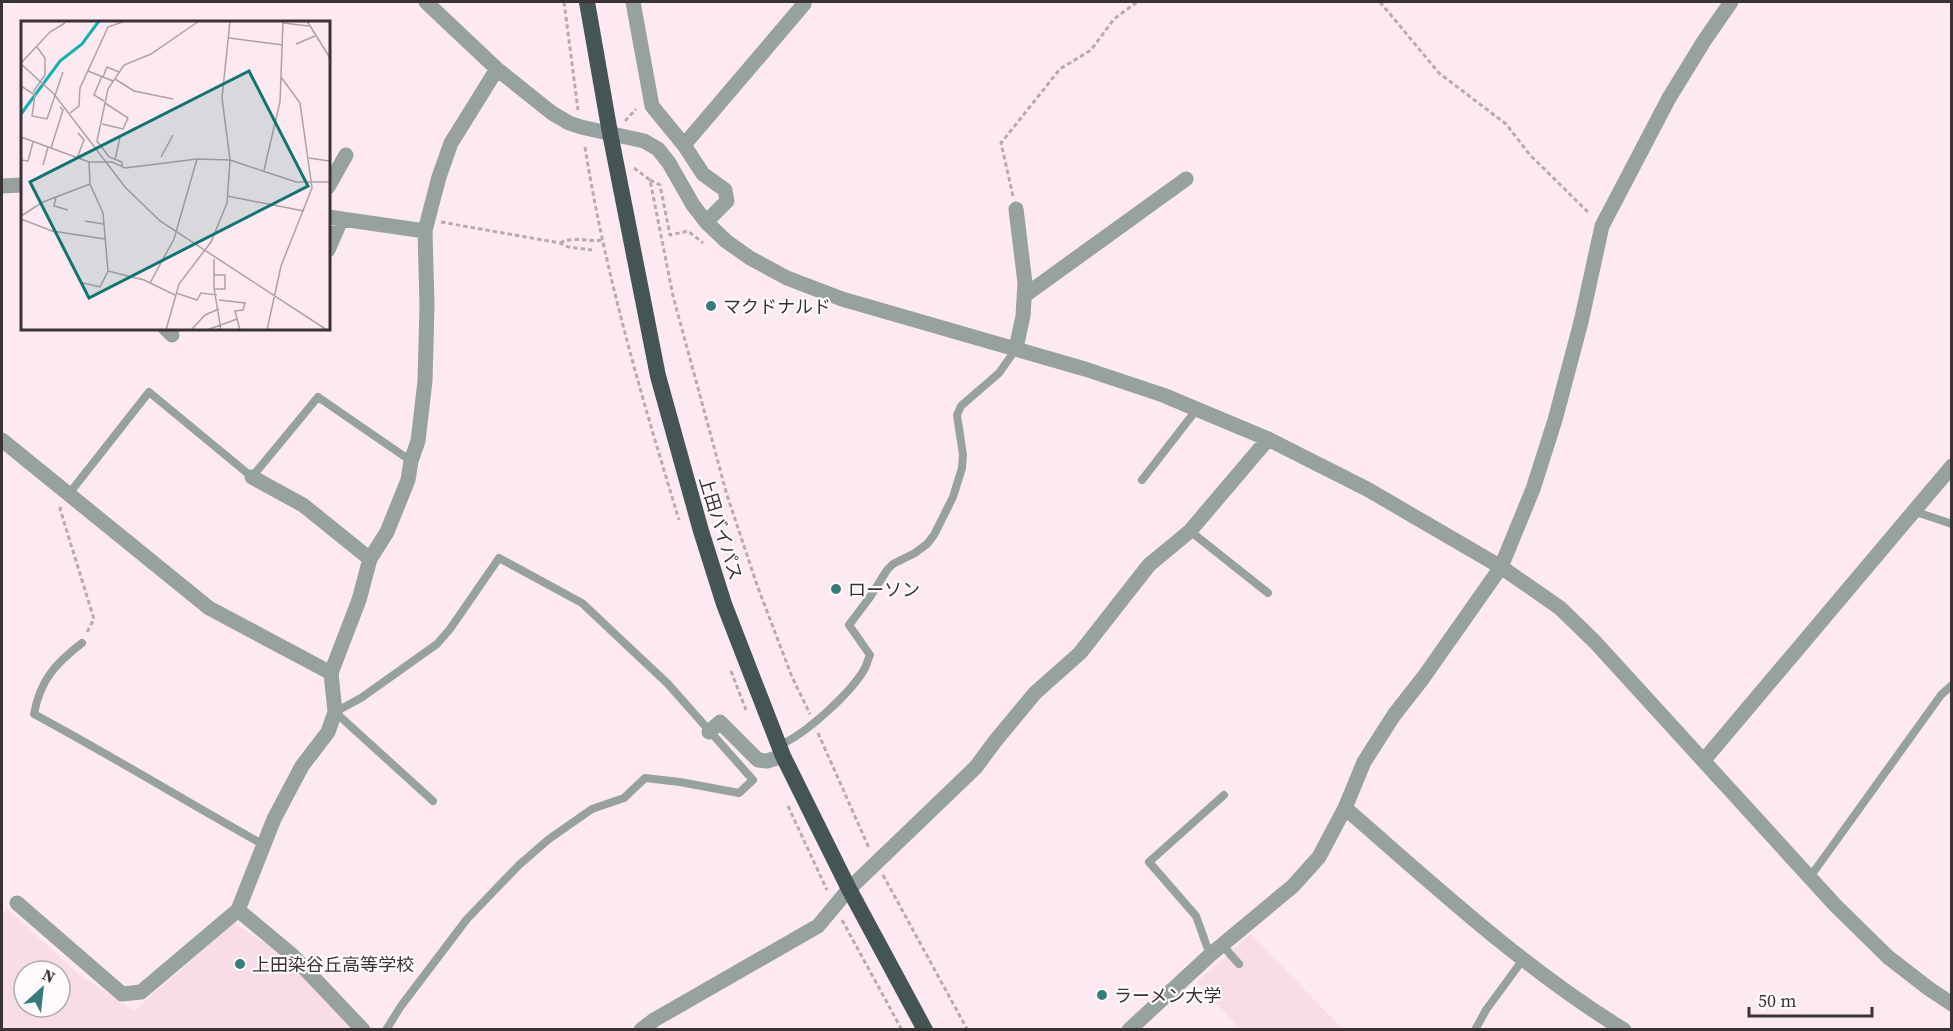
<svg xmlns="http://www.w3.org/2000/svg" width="1953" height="1031" viewBox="0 0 1953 1031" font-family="'Source Serif 4','Noto Sans JP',serif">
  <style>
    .built { fill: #f8dce8; fill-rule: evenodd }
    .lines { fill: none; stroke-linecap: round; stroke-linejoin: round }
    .path { stroke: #b9aab0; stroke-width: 3; stroke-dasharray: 4.5 3; stroke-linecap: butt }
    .service { stroke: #97a1a0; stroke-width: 8 }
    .minor { stroke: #97a1a0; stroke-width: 15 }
    .trunk { stroke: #445554; stroke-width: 16 }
    .poi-dot { fill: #347d7b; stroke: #fffbfd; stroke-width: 2 }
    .labels { text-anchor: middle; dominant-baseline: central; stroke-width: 4.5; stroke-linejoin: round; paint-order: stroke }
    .poi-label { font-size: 18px; fill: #3a3336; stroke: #fffbfd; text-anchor: start }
    .street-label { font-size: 18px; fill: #3a3336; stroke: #fffbfd }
    .inset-river { fill: none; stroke: #10b3b0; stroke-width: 3 }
    .inset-road { fill: none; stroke: #afa0a6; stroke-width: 1.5 }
    .view { fill: #0f766e; fill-opacity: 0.15; stroke: #0f766e; stroke-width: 3 }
    .inset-edge { fill: none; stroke: #3a3336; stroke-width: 3 }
  </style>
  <rect width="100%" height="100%" fill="#fde9f1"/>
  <!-- built -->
  <path class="built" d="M8 910 82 977 134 1011 234 923 286 957 354 1030H2V913ZM24 971H60V1007H24Z
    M1251 934 1342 1029H1240L1197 982Z"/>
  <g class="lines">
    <!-- path -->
    <path class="path" d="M564 2 578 110
      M1380 2 1439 73 1506 124 1530 155 1590 214
      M625 121 636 109
      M585 147C605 274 642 398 679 520
      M634 168 650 180 673 296 727 495 757 585 792 677 810 714
      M650 180 660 185 670 235 688 231 703 243
      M1013 196 1001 143 1060 69 1091 50 1114 19 1137 2
      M441 222 560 243 568 247 592 250
      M560 243C572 236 588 242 602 240
      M61 507 60 509 94 619 86 634
      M731 671 746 710
      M818 733 869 848
      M788 806 827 890
      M883 875 967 1029 970 1030
      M842 920 902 1030"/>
    <!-- service -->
    <path class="service" d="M1142 480 1197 409
      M68 495 149 392 252 477 318 397 411 461
      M1913 511 1952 524
      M1190 531 1268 593
      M82 643C56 663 40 680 34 714 112 756 187 802 264 845
      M779 745C804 736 852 692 865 668 867 664 868 659 870 655L849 625 870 597 887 570 893 564 915 553 927 544 934 535 953 497 962 468 963 455 957 415 961 406 999 373 1016 349
      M1810 877 1941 695 1952 685
      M1222 945 1239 964
      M1210 955 1196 916 1149 862 1224 795
      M386 1030 401 1006 467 919 519 865 549 839 592 809 624 798 645 778 680 782 739 793 753 780 668 684 582 603 499 558 450 629 437 644 361 698 335 712 433 801
      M1475 1030 1486 1010 1524 958"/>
    <!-- minor -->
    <path class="minor" d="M426 2 497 69 552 113 569 123 581 127 644 141 658 149 669 163 693 205 706 222 726 241 750 258 787 278 842 299 1085 369 1163 395 1268 439 1367 489 1501 567 1560 608 1595 642 1835 905 1888 957 1928 988 1952 1004
      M633 2 652 106 684 145 703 174 725 190 727 201 706 222
      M684 145 804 4
      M2 186 22 185
      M328 187 346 155
      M1016 209 1025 283 1023 316 1016 348
      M328 217 425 231
      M328 250 341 220
      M1024 296 1186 179
      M165 328 172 335
      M2 440 209 608 331 673
      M252 477 303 505 370 559
      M709 732 720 722 758 760 767 761 783 756
      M1704 760 1952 466
      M1345 808C1434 885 1523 968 1624 1030
      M17 903 122 994 141 992 238 910 274 819 302 766 328 732 335 712 331 673 359 600 370 559 387 532 408 480 411 461 418 441 425 381 427 305 425 231 428 219 439 177 451 143 497 69
      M238 910 292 955 363 1030
      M641 1030 654 1020 818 926 849 889 976 767 996 740 1035 693 1080 653 1149 565 1190 531 1268 439
      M1129 1030 1210 955 1293 886 1319 857 1345 808 1364 762 1394 715 1423 678 1501 567 1533 489 1555 420 1581 322 1602 226 1669 98 1704 41 1731 2"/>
    <!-- trunk -->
    <path class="trunk" d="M587 2 610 133 658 376 701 531 724 604 783 756 849 889 925 1030"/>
  </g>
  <!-- markers -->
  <g class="poi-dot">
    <circle cx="711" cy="306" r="6"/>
    <circle cx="836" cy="589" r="6"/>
    <circle cx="240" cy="964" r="6"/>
    <circle cx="1102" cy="995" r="6"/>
  </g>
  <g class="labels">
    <!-- poi labels -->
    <g class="poi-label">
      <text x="723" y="306">マクドナルド</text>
      <text x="848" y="589">ローソン</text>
      <text x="252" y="964">上田染谷丘高等学校</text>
      <text x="1114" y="995">ラーメン大学</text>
    </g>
    <!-- street labels -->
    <g class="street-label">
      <text transform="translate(721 528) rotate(73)">上田バイパス</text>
    </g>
  </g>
  <!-- overview -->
  <g transform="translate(21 21)">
    <rect width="309" height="309" fill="#fde9f1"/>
    <path class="inset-river" d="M0 93 39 40 61 23 78 0"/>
    <path class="inset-road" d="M286 0 309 37M262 2 288 5M208 17 262 24M275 23 294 15M0 42 29 11 44 2M0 43 33 73 104 166 139 200 306 309M67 50 92 60M81 55 73 74 83 80M82 56 86 46 98 51M94 58 113 70 152 78M0 65 14 74 11 95 26 98 42 51M12 71 24 54V37L16 26M49 92 58 85 59 67 87 6 104 0M81 103 102 108 107 97 84 82M0 116 68 141H91L104 147 176 138 209 139 275 161H309M30 127 42 89 39 86M140 136 152 114M56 137 63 119 57 112M288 137 308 140M0 139 7 140 12 121M94 139 99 116M22 144 27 126M101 146V141L88 136 76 120 87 68 103 44 130 33 178 0M243 149 259 81 262 0M206 175 283 190M35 176 33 185 47 189M0 195 22 181 69 163M0 198 31 210 84 218M64 200 82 203M193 238V267L200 309M87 250 123 259 154 274M193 254H204V268H194M62 262 79 266 87 250 82 192 69 163 68 141M129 262 153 218 176 138M155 272 176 279 180 272 196 274M198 279 224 282 222 289 214 290 219 309M145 309 158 263 190 221 206 182 209 139 201 77 209 0M170 309 184 294 198 288M186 309 216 298M246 309 260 245 291 167 279 82 260 56"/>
    <path class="view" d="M228 50 287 165 68 277 9 161Z"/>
    <rect width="309" height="309" class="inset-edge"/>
  </g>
  <!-- border -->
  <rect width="1953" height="1031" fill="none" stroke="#3a3336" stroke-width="6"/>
  <!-- north arrow -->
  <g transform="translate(42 989) rotate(27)"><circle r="28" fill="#fffbfd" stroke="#b0abad" stroke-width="1.5"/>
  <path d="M0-4.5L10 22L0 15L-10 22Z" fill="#347d7b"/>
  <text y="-9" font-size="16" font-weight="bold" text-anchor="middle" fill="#3a3336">N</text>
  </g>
  <!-- scale -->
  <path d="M1749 1007v9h123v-9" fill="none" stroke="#3a3336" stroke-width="3"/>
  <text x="1758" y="1007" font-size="18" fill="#3a3336" stroke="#fffbfd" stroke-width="4.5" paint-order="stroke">50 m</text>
</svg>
